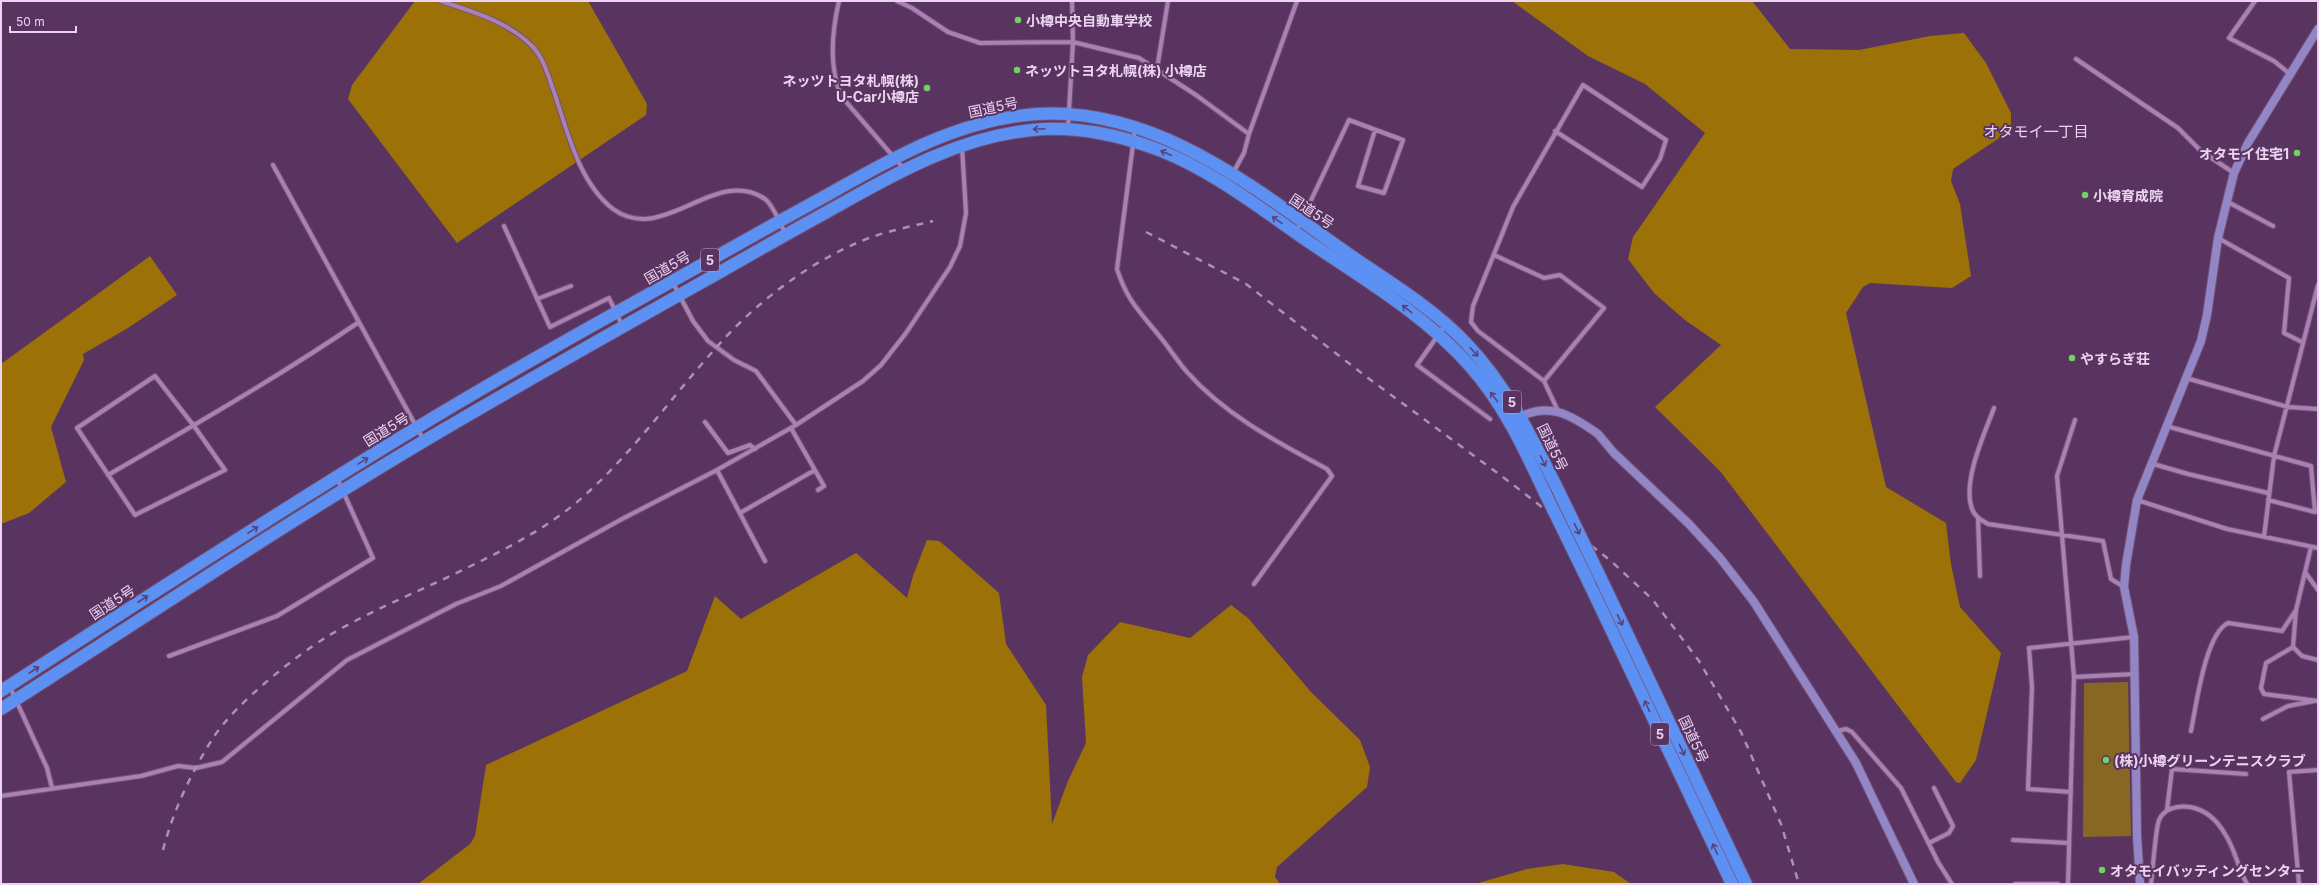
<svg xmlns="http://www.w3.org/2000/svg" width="2319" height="885" viewBox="0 0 2319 885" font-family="Inter,'Noto Sans JP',sans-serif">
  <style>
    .green { fill: #886725 }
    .forest { fill: #9c7108 }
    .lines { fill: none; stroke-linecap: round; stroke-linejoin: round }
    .street-casing { stroke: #725278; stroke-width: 6 }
    .secondary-casing { stroke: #725278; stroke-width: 10 }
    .highway-casing { stroke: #725278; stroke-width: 14 }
    .street { stroke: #ab81b2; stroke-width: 4 }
    .secondary { stroke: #9386c6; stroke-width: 8 }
    .highway { stroke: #5c91f3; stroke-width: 12 }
    .rail { stroke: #ad90b3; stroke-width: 2.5; stroke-dasharray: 7 7; stroke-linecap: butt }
    .highway-bridge-casing { stroke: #725278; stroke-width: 14; stroke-linecap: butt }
    .highway-bridge { stroke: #5c91f3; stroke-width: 12 }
    .oneway { stroke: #5a4277 }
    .poi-dot { fill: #6dd361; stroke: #5a3461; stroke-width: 1.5 }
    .labels { text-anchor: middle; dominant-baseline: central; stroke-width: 4; stroke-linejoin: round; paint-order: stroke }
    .shield { fill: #5a3461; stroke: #c0a4c4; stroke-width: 1 }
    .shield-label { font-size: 13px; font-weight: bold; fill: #ebd4ef }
    .poi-label { font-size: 14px; font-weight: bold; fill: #ebd4ef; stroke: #5a3461; text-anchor: start }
    .street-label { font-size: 14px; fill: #ebd4ef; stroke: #5a3461 }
    .neighbourhood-label { font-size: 15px; fill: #ebd4ef; stroke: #5a3461 }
  </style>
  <rect width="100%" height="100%" fill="#5a3461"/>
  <!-- green -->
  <path class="green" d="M2128 682 2131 836 2083 837 2084 683Z"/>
  <!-- forest -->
  <path class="forest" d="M415 1H588L647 104 646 115 457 243 348 99 352 85Z
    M1512 1H1752L1790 49 1859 50 1930 36 1964 33 1986 63 2011 113V130L1953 169 1951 181 1960 204 1971 276 1952 288 1870 283 1863 287 1846 313 1886 487 1946 523 1951 564 1960 607 2001 653 1976 760 1960 783 1956 782 1720 471 1655 407 1721 345 1685 320 1654 293 1628 259 1633 237 1705 133 1645 84 1588 56Z
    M150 256 177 295 128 328 83 354 84 360 51 427 66 482 29 513 1 524V364Z
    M927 540 939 541 950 550 999 593 1006 644 1046 705 1052 824 1068 781 1086 743 1082 677 1088 655 1120 622 1190 638 1231 605 1248 618 1311 692 1360 740 1370 767 1367 787 1277 867 1275 877 1280 884H418L470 844 475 836 486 765 687 671 715 596 741 619 856 553 907 598 913 576Z
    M1563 864 1614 872 1631 884H1475L1527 869Z"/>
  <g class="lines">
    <defs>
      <path id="street" d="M441 1C473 12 507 21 532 46 543 57 548 75 553 89 567 129 578 182 613 209 664 246 715 165 765 199 773 205 780 223 785 233
        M839 1C832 31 829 67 841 96L904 169
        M897 1 912 8 948 32 980 43 1073 42 1139 58 1196 95 1249 134
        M2255 1 2229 38 2274 61 2290 74
        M2076 59 2178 128 2201 151 2234 173
        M1157 69 1168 1
        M1068 128 1073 42 1072 1
        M1135 129 1117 269C1127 301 1141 313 1161 338 1170 349 1178 362 1187 372 1225 415 1277 442 1327 469L1332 476 1254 584
        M1555 131 1642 187 1660 159 1666 140 1583 85 1513 207 1473 306 1471 322 1478 331 1544 381 1558 411
        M273 165 423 439
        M1233 173 1244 153 1249 134 1297 1
        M2226 201 2273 226
        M504 226 550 327 609 298 622 325
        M1296 232 1349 120 1403 140 1384 193 1358 186 1375 130
        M2218 238 2289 278 2284 333 2302 342
        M1494 255 1544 278 1560 275 1604 308 1544 381
        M673 283 693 321 708 341 734 360 756 371 796 425
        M537 299 571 286
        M1446 324 1417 365 1490 419
        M155 376 194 426 225 470 135 515 77 428Z
        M2186 378 2288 407 2318 409
        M1994 408C1984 435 1962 482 1972 509 1975 517 1981 520 1988 524L2103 541 2111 579 2124 587
        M705 422 728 453 750 445 755 449
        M2166 426 2311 466 2315 512 2268 500
        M791 428 824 486 818 490
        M2150 463 2188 474 2268 493
        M717 470 765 561
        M108 475C193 426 278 377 359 322
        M2137 500 2227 529 2318 548
        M740 513 815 470
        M1978 518 1980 576
        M2264 537 2274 456 2318 285
        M2311 547 2296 610 2293 647 2302 656 2318 660
        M2305 572 2318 590
        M2293 647 2266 663 2261 688 2264 694 2318 701
        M169 656 277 616 373 558 337 478
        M2074 677 2134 674
        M10 687 47 768 52 788
        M2263 719 2288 706 2314 701
        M1837 731 1846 729 1852 732 1901 788 1938 862 1952 884
        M2191 731C2196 707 2205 634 2228 623L2282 631 2296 610
        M2071 792 2028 789 2032 687 2029 648 2134 637
        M1 796 141 776 178 766 196 768 222 762 347 660 456 604 501 586 622 519 717 470 796 425 863 381 881 365 906 333 950 267 960 246 966 213 962 147
        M2167 810 2172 769 2246 774
        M2013 840 2069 843
        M1929 843 1949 833 1953 826 1934 788
        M2015 884H2058
        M2068 884 2074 677 2057 476 2075 420
        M2151 884C2153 870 2155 832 2159 820 2164 808 2179 805 2190 807 2207 810 2217 820 2225 834 2235 849 2238 868 2247 884
        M2299 884 2289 772 2318 770"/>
      <path id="secondary" d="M1516 419C1548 401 1570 414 1598 434L1614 453 1689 524 1720 558 1754 602 1856 763 1914 884
        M2140 884 2137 835 2134 637 2124 587 2126 565 2137 500 2201 341 2207 315 2218 238 2234 173 2248 143 2318 29"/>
      <path id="highway" d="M1589 583 1732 884
        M1604 585 1746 884
        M1 691C138 603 274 514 413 430 512 370 613 314 714 258 752 236 791 215 829 194 894 157 961 119 1037 114 1157 107 1254 188 1347 253 1387 281 1432 307 1466 343 1508 387 1533 440 1560 494
        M1 709C142 619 281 526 424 441 522 383 622 327 722 271 762 248 803 225 843 203 903 169 963 137 1032 130 1073 125 1120 135 1159 150 1213 171 1261 209 1309 242 1365 280 1425 315 1470 366 1503 403 1524 448 1545 493"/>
    </defs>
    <!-- street casing -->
    <use href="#street" class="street-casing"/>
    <!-- secondary casing -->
    <use href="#secondary" class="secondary-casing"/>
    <!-- highway casing -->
    <use href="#highway" class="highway-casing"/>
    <!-- street -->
    <use href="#street" class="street"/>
    <!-- secondary -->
    <use href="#secondary" class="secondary"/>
    <!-- highway -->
    <use href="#highway" class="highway"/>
    <!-- rail -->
    <path class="rail" d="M1146 232 1246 284 1368 378 1511 483 1611 561 1653 600 1699 661 1741 732 1781 824 1799 884
      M163 850C173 811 192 771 213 738 235 704 294 657 328 636 365 614 405 597 444 579 489 557 538 535 577 502 630 457 669 400 715 349 753 305 805 265 859 242 882 232 909 227 933 221"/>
    <defs>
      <path id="highway-bridge" d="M1545 493 1589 583
        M1560 494 1604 585"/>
    </defs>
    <!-- highway-bridge casing -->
    <use href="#highway-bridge" class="highway-bridge-casing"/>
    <!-- highway-bridge -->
    <use href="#highway-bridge" class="highway-bridge"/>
  </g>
  <!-- one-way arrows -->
  <defs><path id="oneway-shaft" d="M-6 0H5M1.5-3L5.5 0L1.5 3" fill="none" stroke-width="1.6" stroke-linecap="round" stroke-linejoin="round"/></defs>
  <g class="oneway">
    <use href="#oneway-shaft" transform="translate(1039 129) rotate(177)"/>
    <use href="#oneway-shaft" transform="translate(1166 153) rotate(-156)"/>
    <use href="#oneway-shaft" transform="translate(1277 220) rotate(-146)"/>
    <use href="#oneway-shaft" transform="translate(1407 309) rotate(-142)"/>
    <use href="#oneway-shaft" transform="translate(1474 352) rotate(48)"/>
    <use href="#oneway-shaft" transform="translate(1494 397) rotate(-127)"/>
    <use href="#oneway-shaft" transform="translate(363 461) rotate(-32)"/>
    <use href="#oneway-shaft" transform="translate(1543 461) rotate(64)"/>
    <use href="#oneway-shaft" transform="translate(1577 529) rotate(64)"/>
    <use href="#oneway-shaft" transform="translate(253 530) rotate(-32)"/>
    <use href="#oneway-shaft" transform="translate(143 599) rotate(-33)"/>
    <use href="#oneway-shaft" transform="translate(1620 620) rotate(65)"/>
    <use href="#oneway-shaft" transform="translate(34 670) rotate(-33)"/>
    <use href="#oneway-shaft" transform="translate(1647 706) rotate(-115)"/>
    <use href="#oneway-shaft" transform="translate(1682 750) rotate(65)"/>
    <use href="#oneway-shaft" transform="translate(1715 849) rotate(-115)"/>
  </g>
  <!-- markers -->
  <g class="poi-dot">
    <circle cx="1018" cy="20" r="4"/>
    <circle cx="1017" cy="70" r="4"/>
    <circle cx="927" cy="88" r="4"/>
    <circle cx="2297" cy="153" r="4"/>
    <circle cx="2085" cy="195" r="4"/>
    <circle cx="2072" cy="358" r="4"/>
    <circle cx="2106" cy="760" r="4"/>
    <circle cx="2102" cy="870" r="4"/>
  </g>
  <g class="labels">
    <!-- shield labels -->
    <g class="shield">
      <rect x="701" y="249" width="18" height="22" rx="3"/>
      <rect x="1503" y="391" width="18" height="22" rx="3"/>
      <rect x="1651" y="723" width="18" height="22" rx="3"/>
    </g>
    <g class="shield-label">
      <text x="710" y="260">5</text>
      <text x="1512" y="402">5</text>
      <text x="1660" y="734">5</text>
    </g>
    <!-- poi labels -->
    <g class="poi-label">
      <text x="1026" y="20">小樽中央自動車学校</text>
      <text x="1025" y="70">ネッツトヨタ札幌(株) 小樽店</text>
      <text x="919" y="80" text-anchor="end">ネッツトヨタ札幌(株)<tspan x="919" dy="16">U-Car小樽店</tspan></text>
      <text x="2289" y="153" text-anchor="end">オタモイ住宅1</text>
      <text x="2093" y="195">小樽育成院</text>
      <text x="2080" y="358">やすらぎ荘</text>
      <text x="2114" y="760">(株)小樽グリーンテニスクラブ</text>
      <text x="2110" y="870">オタモイバッティングセンター</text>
    </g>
    <!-- street labels -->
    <g class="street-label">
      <text transform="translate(993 107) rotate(-12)">国道5号</text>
      <text transform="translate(1312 211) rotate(34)">国道5号</text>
      <text transform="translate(667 267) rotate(-30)">国道5号</text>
      <text transform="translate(386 429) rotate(-32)">国道5号</text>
      <text transform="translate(1553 447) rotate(64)">国道5号</text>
      <text transform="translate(112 602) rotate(-33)">国道5号</text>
      <text transform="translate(1694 739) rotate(65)">国道5号</text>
    </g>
    <!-- neighbourhood labels -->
    <g class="neighbourhood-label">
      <text x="2036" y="131">オタモイ一丁目</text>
    </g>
  </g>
  <!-- border -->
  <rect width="2319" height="885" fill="none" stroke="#ebd4ef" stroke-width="4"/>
  <!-- scale -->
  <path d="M10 26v6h66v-6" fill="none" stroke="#ebd4ef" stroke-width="2"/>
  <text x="16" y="26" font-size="12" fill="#ebd4ef" stroke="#5a3461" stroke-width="3" paint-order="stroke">50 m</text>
</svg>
